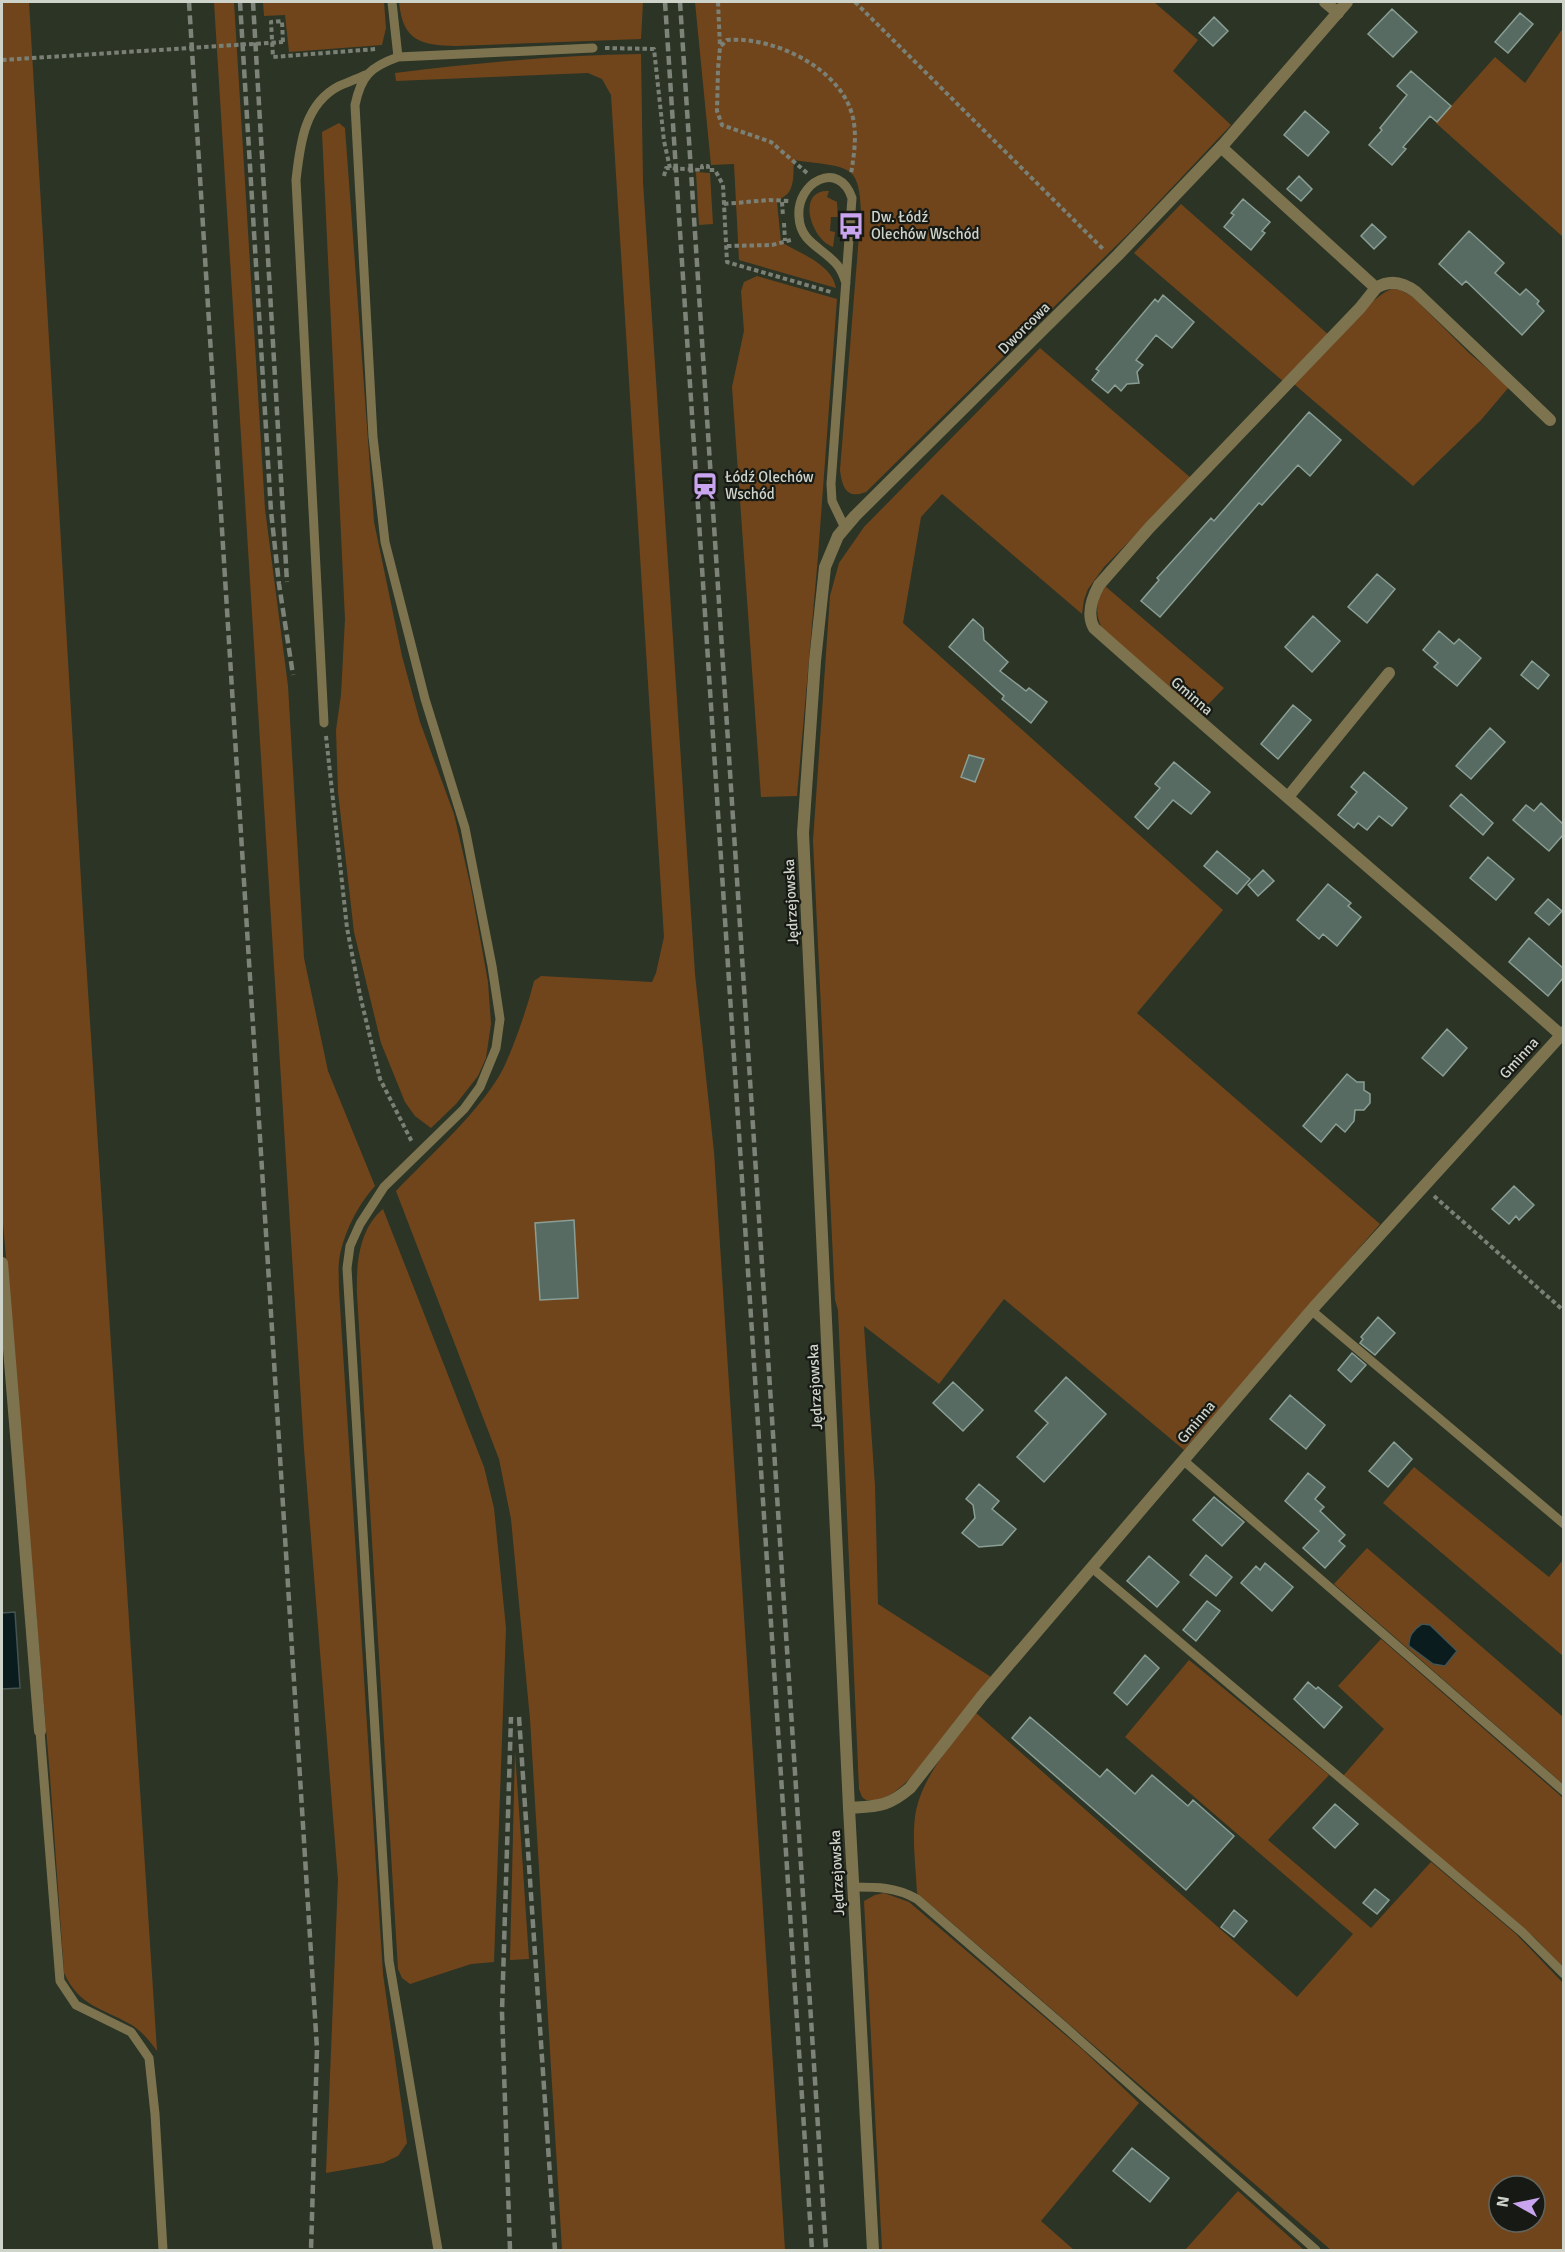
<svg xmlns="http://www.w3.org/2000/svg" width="1565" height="2252" viewBox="0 0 1565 2252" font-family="Signika,sans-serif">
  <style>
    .green { fill: #71451b; fill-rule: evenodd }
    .water { fill: #0a1c1d; stroke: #455351; stroke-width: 1.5 }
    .building { fill: #576b62; stroke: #899e94; stroke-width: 1.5 }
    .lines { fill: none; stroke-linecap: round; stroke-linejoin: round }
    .path { stroke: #7a8075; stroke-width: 4; stroke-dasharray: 4.5 3; stroke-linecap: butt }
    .service { stroke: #7d744f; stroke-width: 9 }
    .minor { stroke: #7d744f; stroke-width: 12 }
    .tertiary { stroke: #7d744f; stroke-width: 12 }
    .rail { stroke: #7d8378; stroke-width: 4.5; stroke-dasharray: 9 4.5; stroke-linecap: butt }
    .path-bridge { stroke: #7a8075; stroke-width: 4; stroke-dasharray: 4.5 3; stroke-linecap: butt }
    .labels { text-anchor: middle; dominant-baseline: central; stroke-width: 4.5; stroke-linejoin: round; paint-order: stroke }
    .poi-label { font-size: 15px; fill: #cfd4cb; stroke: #171a14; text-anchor: start }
    .street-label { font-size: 15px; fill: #cfd4cb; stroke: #171a14 }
  </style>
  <rect width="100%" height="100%" fill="#2c3426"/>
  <!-- green -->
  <path class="green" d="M2 2H29L83 914 157 2051C150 2041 141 2030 130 2024 102 2008 79 2006 64 1973L50 1776 2 1211Z
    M214 2H234L265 509 288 686 304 958 328 1071 375 1186C357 1206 343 1234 339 1261 338 1270 339 1280 339 1290L383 1974 407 2143 398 2156 383 2163 326 2173 338 1880 304 1449Z
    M263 2H384L386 28 382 45 289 52 285 15 264 16Z
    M399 2H643L641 39 456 46C420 45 403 41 399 2Z
    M695 2H1154L1198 40 1173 71 1231 125 1130 232 866 492C846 500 842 486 840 470L861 211C860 200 860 184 853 175 845 163 808 163 794 160 793 170 795 182 789 192 786 196 781 198 777 202L781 242C799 253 832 264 836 288L739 260 734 164 711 165Z
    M1563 28V237L1436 123 1495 57 1525 83Z
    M641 54 643 182 695 974 714 1152 785 2250H562L530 1719 511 1519 499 1459 396 1191C428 1157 482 1110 503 1069 514 1046 528 1006 534 981L541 976 652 982 656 973 664 937 611 95 602 79 588 73 396 81 395 73C476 63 559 55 641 54Z
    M339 123 345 128 374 522 402 656 420 722 454 814 471 888 488 982 491 1024 486 1058 478 1076 456 1104 431 1128 415 1116 405 1102 381 1043 354 932 338 792 336 730 341 695 345 619 322 132Z
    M696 172 710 173 713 224 699 225Z
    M829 191 827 197 837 202 838 217H831L830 231 835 232 833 247C810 239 796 189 829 191Z
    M1181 204 1330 336 1284 382 1134 253Z
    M757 276 837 299 818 556 797 796 761 797 732 387 744 331 741 291 744 282Z
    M1392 289 1400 290 1413 297 1469 353 1509 387 1481 420 1413 486 1294 384C1312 365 1372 294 1392 289Z
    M1040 348 1191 478 1104 567 1088 589 1084 600 1082 614 942 494 921 517 903 623 1223 910 1137 1013 1380 1224 1184 1450 1004 1299 939 1384 864 1326 875 1486 878 1604 991 1677C968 1707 915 1785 884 1798 878 1801 872 1800 866 1800L862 1797 859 1789 838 1310 835 1300 813 841 830 596 839 563 864 527Z
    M1105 586 1224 688 1198 715 1103 630C1094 614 1096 601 1105 586Z
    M383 1209 484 1467 494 1508 506 1628 494 1962 471 1964 410 1984 402 1978 398 1969 357 1294C356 1264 359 1229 383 1209Z
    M1414 1467 1549 1577 1563 1560V1656L1383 1503Z
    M1367 1548 1563 1717V1784L1334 1584Z
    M1381 1639 1563 1798V1968L1536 1939 1343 1776 1384 1729 1338 1686Z
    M1189 1660 1329 1775 1268 1840 1371 1928 1431 1862 1516 1934 1563 1983V2250H1331L917 1893C916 1869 912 1840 915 1817 920 1778 953 1743 975 1712L1297 1997 1353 1934 1125 1737ZM1499 2186H1535V2222H1499Z
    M515 1751 529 1959 510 1960Z
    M884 1893 909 1902 1083 2050 1139 2103 1041 2221 1074 2250H882L864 1901 875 1895Z
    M1238 2191 1304 2250H1185Z"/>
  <!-- water -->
  <path class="water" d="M15 1612 20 1688 2 1689V1613Z
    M1422 1624 1430 1625 1457 1651 1445 1666 1433 1664 1409 1646C1408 1637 1414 1629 1422 1624Z"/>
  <!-- building -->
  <path class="building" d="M1392 9 1417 32 1393 57 1368 34Z
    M1520 13 1533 24 1508 53 1495 42Z
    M1214 17 1228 31 1213 46 1199 33Z
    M1411 71 1451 106 1437 122 1430 116 1403 147 1406 149 1392 165 1369 145 1382 130 1380 128 1407 95 1397 86Z
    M1305 111 1329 132 1308 156 1284 135Z
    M1299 176 1312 189 1301 201 1287 189Z
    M1243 199 1270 222 1262 231 1265 233 1251 250 1224 227 1234 215 1231 213Z
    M1372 224 1386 237 1374 249 1361 236Z
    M1469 231 1504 263 1495 273 1520 295 1526 289 1539 301 1537 304 1544 311 1522 335 1466 281 1462 285 1439 264Z
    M1163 295 1194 322 1172 348 1156 335 1136 360 1143 365 1137 372 1139 383 1127 384 1121 391 1115 385 1108 393 1092 380 1099 371 1096 369 1155 299 1158 302Z
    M1309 412 1341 440 1310 476 1298 465 1262 505 1259 503 1160 617 1141 601 1159 580 1157 578 1211 518 1214 521Z
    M1377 574 1395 589 1367 623 1348 607Z
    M1313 616 1340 641 1312 672 1285 647Z
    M973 619 983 628 984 640 1008 662 1000 671 1026 691 1029 688 1047 702 1031 723 1002 699 1004 696 949 647Z
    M1439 631 1454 644 1459 639 1481 658 1457 686 1434 667 1438 663 1423 650Z
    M1532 661 1549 675 1538 689 1521 675Z
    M1293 705 1311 720 1278 759 1261 744Z
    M1490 728 1505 742 1471 779 1456 766Z
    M969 755 984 759 975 782 961 777Z
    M1174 762 1210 792 1191 814 1173 800 1148 829 1135 817 1160 788 1155 784Z
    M1364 772 1407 808 1392 826 1379 816 1367 830 1358 823 1354 828 1338 815 1357 792 1351 787Z
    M1461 794 1493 823 1483 835 1450 806Z
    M1541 803 1563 824V835L1549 851 1513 820 1526 805 1534 811Z
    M1217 851 1250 879 1237 894 1204 866Z
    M1488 857 1514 879 1496 900 1470 878Z
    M1263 870 1274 881 1258 896 1248 885Z
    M1328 884 1351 903 1348 906 1361 917 1337 946 1323 934 1319 939 1297 920Z
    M1548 899 1562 911 1549 925 1535 913Z
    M1529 938 1563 968V978L1548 996 1509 962Z
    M1447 1029 1467 1048 1443 1076 1422 1058Z
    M1347 1074 1357 1082H1364V1090L1370 1094V1103L1364 1110H1355L1354 1121 1345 1132 1336 1124 1321 1142 1303 1126Z
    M1514 1186 1534 1205 1519 1220 1516 1216 1509 1224 1492 1209Z
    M574 1220 578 1298 540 1300 535 1223Z
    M1378 1317 1395 1333 1375 1355 1360 1343 1363 1339 1361 1337Z
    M1352 1353 1366 1365 1351 1382 1338 1370Z
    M1066 1377 1106 1414 1044 1482 1017 1457 1048 1423 1035 1411Z
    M953 1382 983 1410 963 1431 933 1403Z
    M1290 1395 1325 1425 1306 1449 1270 1419Z
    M1394 1442 1412 1459 1388 1487 1369 1471Z
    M1308 1473 1325 1487 1315 1499 1324 1507 1320 1511 1345 1535 1339 1541 1345 1546 1325 1568 1303 1548 1319 1531 1285 1501Z
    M979 1484 999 1501 992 1509 1016 1529 1002 1545 979 1547 962 1533 975 1518 973 1505 966 1499Z
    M1214 1497 1244 1522 1222 1546 1193 1520Z
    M1206 1555 1232 1577 1216 1596 1190 1575Z
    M1149 1556 1179 1582 1157 1607 1127 1581Z
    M1265 1563 1293 1587 1272 1611 1241 1583 1256 1566 1260 1570Z
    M1207 1601 1220 1611 1196 1641 1183 1630Z
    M1145 1655 1159 1668 1127 1705 1114 1693Z
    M1308 1682 1316 1689 1318 1687 1342 1707 1324 1728 1294 1699Z
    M1030 1717 1100 1777 1107 1769 1135 1794 1152 1775 1188 1806 1193 1800 1234 1836 1186 1890 1012 1738Z
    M1335 1804 1358 1824 1335 1848 1313 1828Z
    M1375 1889 1389 1900 1377 1914 1363 1903Z
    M1234 1910 1247 1921 1234 1937 1221 1927Z
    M1132 2148 1169 2178 1150 2202 1113 2171Z"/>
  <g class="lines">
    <!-- path -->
    <path class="path" d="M718 2 720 47
      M855 2 1103 249
      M283 42 282 21 271 22 273 57 376 49
      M605 48 654 49 664 141 670 168
      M807 173 771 142 722 125 717 111 718 69 720 47 727 40C773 36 842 68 853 118 857 136 854 155 851 174
      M664 176 666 168 702 170V166H708V170H715L723 185 727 262 831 292
      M782 202 783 216
      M724 204 769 200 789 201
      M784 223 785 241
      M727 246 772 245 791 240
      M326 736 347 928 360 995 380 1079 412 1142
      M1434 1196 1564 1311"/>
    <!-- service -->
    <path class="service" d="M392 2 398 57C370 67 361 76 355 105L373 437 385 542 425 699 465 828 492 966 500 1019 496 1048 480 1087 464 1109 384 1187 360 1224 350 1246 347 1268 389 1961 438 2250
      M398 57 593 48
      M845 528 832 501 831 484 852 198C839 159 796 182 799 217 800 243 824 248 838 266 842 271 844 277 846 283
      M324 723 296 180C300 145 304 104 339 86 348 82 357 79 365 75
      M1311 1310 1564 1524
      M1183 1460 1564 1791
      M1091 1567 1522 1932 1564 1974
      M40 1731 60 1981 76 2005 131 2032 149 2058 155 2114 163 2250
      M853 1887C877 1887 896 1887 917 1899L1066 2028 1316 2250"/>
    <!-- minor -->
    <path class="minor" d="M1325 2 1338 13
      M1221 147 1376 288C1390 279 1403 282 1416 292L1550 420
      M1376 288 1360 308 1150 527 1099 585C1092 598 1086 614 1094 628 1248 765 1406 898 1561 1035
      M1288 797 1389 673
      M2 1263 40 1731
      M849 1808C877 1806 888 1807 910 1788L982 1696 1316 1305 1564 1032"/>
    <!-- tertiary -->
    <path class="tertiary" d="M873 2250 849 1808 803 833 815 661 825 567 838 536 855 516 1118 255 1223 145 1347 2"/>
    <!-- rail -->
    <path class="rail" d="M189 2 317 2049 311 2250
      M240 2 271 511 279 584 293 675
      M253 2 287 582
      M665 2 812 2250
      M680 2 826 2250
      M519 1717 555 2250
      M510 2250 502 2012 511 1717"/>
    <!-- path-bridge -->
    <path class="path-bridge" d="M2 60 283 42"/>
  </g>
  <!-- icons -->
  <defs>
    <symbol id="bus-bare" viewBox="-9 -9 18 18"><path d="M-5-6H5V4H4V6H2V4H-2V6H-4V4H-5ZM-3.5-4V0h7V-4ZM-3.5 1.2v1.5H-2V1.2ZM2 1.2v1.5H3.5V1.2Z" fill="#c8a5ee" stroke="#171a14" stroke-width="2.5" paint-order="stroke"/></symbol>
    <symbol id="station-bare" viewBox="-9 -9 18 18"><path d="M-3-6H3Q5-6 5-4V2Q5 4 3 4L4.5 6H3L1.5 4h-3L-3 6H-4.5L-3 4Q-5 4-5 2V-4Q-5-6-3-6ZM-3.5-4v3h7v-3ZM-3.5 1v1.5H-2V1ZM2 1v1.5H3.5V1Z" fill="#c8a5ee" stroke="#171a14" stroke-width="2.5" paint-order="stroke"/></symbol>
  </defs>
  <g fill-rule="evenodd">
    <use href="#bus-bare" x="832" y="207" width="38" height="38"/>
    <use href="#station-bare" x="686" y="467" width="38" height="38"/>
  </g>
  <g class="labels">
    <!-- poi labels -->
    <g class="poi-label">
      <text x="871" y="217">Dw. Łódź<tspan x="871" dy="17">Olechów Wschód</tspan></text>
      <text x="725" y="477">Łódź Olechów<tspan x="725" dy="17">Wschód</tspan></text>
    </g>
    <!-- street labels -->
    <g class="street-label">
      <text transform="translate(1024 328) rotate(-45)">Dworcowa</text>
      <text transform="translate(1192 696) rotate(41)">Gminna</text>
      <text transform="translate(791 902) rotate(-93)">Jędrzejowska</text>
      <text transform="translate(1519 1058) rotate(-48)">Gminna</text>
      <text transform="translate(815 1387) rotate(-93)">Jędrzejowska</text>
      <text transform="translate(1196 1422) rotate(-50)">Gminna</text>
      <text transform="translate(837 1873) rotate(-93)">Jędrzejowska</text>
    </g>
  </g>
  <!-- border -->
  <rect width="1565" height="2252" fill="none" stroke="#cfd4cb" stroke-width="6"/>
  <!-- north arrow -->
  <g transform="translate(1517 2204) rotate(279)"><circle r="28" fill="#171a14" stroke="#61645d" stroke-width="1.5"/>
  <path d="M0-4.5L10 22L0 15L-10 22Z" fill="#c8a5ee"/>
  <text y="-9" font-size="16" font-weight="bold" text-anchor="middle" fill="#cfd4cb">N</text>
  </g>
</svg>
